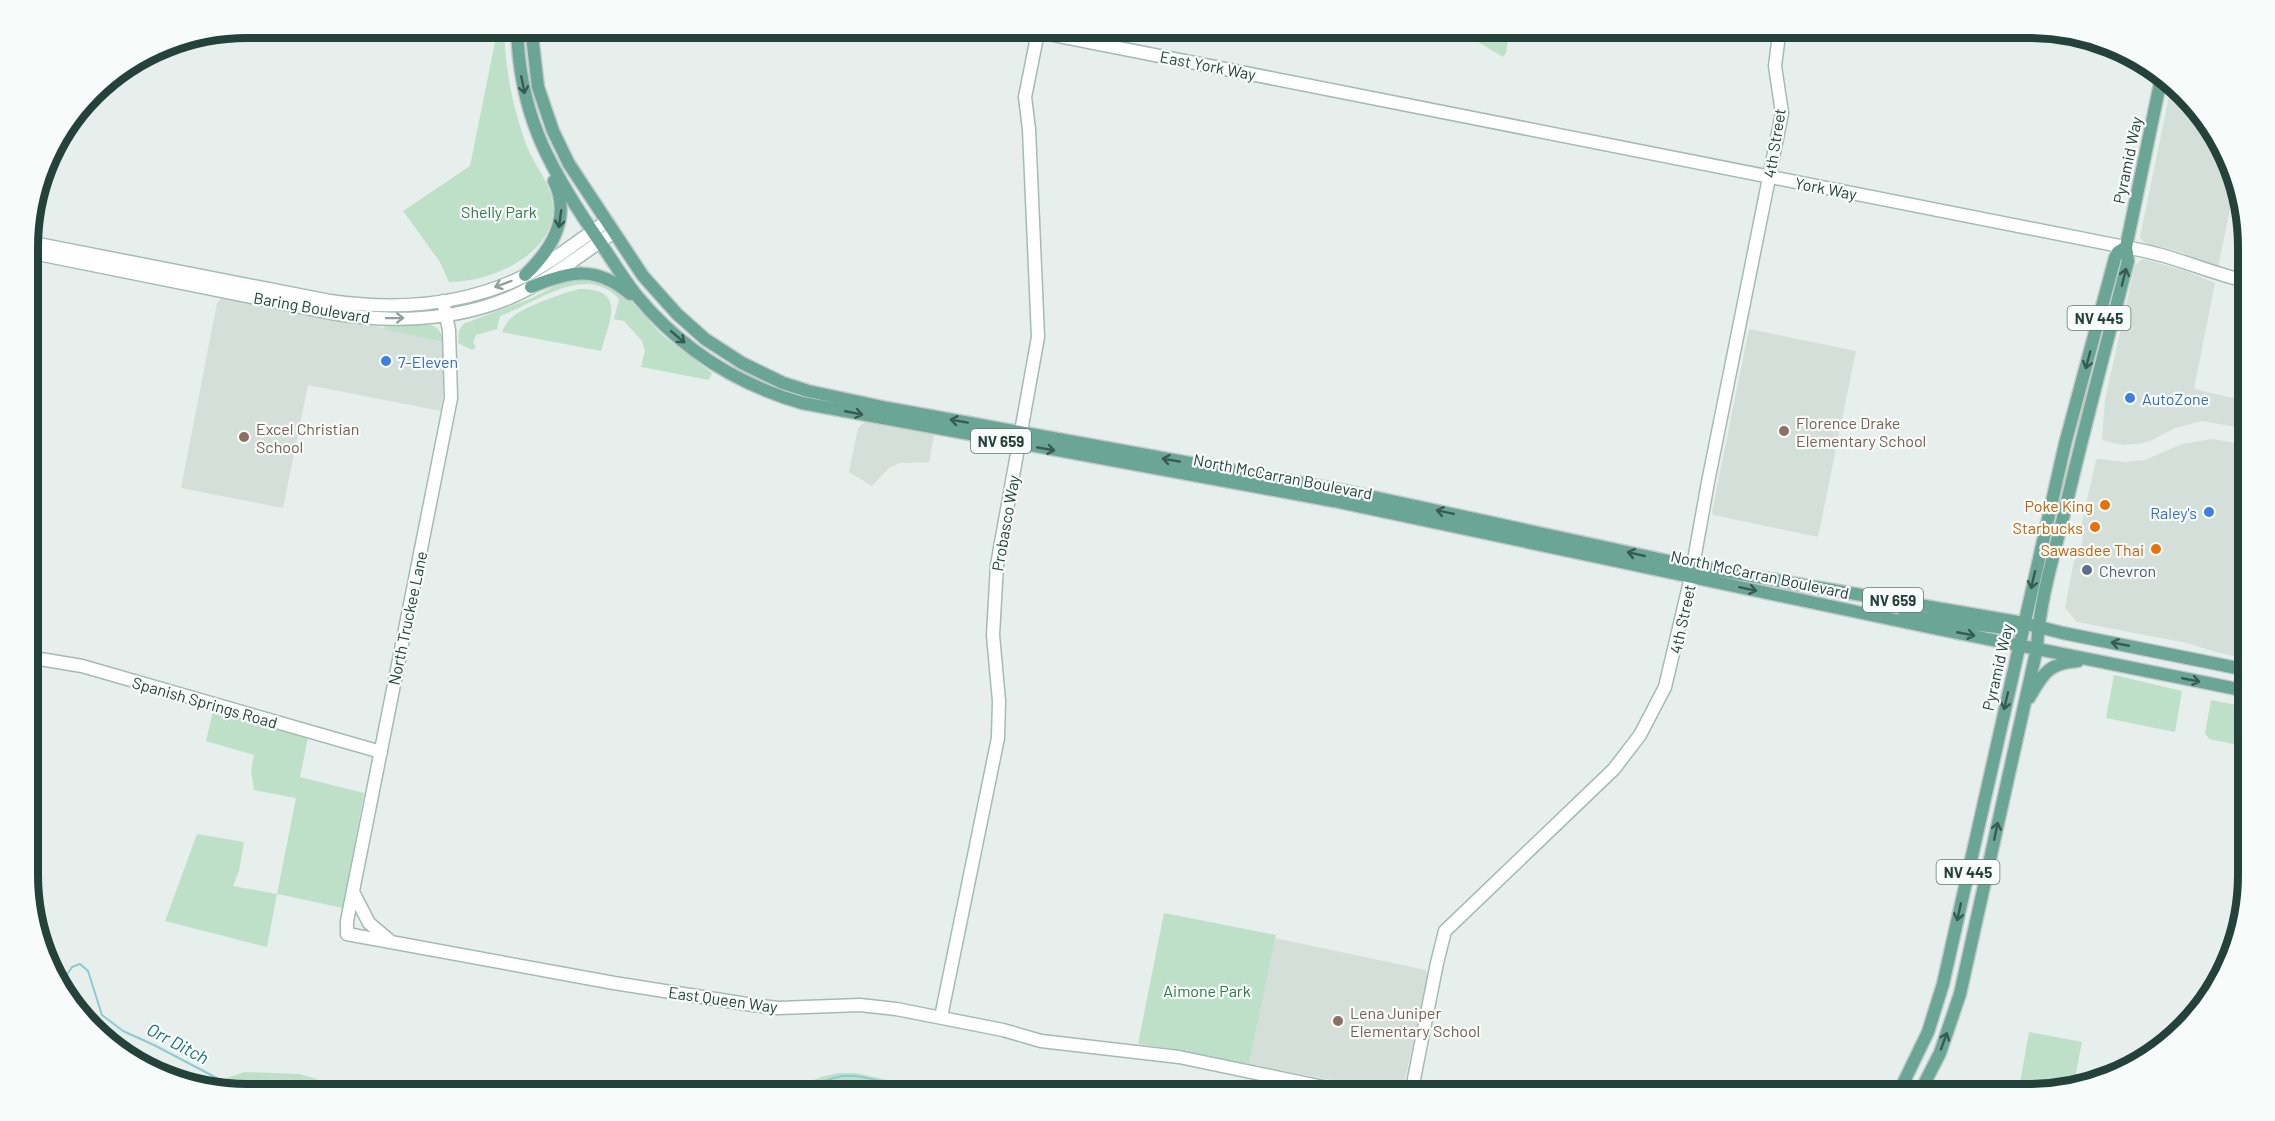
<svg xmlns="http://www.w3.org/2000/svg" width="2275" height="1121" viewBox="0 0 2275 1121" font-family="Barlow,sans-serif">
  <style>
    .built { fill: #d4dfda }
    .green { fill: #bfe0c8 }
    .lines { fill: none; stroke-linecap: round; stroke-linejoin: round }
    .stream { stroke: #8ec9d4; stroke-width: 2 }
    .secondary-casing { stroke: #a4bbb3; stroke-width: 15 }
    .primary-casing { stroke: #c2cac8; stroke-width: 15 }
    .secondary { stroke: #fff; stroke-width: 12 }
    .primary { stroke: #6aa596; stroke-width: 12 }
    .oneway { stroke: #365b51 }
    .oneway2 { stroke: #92a09c }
    .shop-dot { fill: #3f7fe0; stroke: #f7fbf9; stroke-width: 2 }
    .education-dot { fill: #8d6e63; stroke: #f7fbf9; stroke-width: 2 }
    .food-dot { fill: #e8710a; stroke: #f7fbf9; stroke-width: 2 }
    .service-dot { fill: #5c6f8a; stroke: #f7fbf9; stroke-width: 2 }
    .labels { text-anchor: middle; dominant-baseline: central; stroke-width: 4.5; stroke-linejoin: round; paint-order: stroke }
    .shield { fill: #f7fbf9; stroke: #637a73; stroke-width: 1.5 }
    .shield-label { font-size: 15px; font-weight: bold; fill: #24423a }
    .street-label { font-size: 16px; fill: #24423a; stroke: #f7fbf9 }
    .park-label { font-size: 16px; fill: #2d7a4b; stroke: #f7fbf9 }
    .shop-label { font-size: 16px; fill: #366cbe; stroke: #f7fbf9; text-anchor: start }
    .education-label { font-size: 16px; fill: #785e54; stroke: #f7fbf9; text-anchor: start }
    .food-label { font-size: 16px; fill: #c56008; stroke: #f7fbf9; text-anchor: end }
    .service-label { font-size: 16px; fill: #4e5e75; stroke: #f7fbf9; text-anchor: start }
    .water-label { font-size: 18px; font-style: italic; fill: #1c6f80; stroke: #f7fbf9 }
    .rim { fill: none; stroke: #24423a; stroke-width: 8 }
  </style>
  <rect width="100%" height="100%" fill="#e6efeb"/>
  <!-- built -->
  <path class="built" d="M2171 87 2203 113 2234 189 2218 268 2181 252 2144 243 2140 237Z
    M2143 259 2183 270 2215 283 2194 389 2247 401V429L2202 421 2175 428 2150 441 2138 444 2122 445 2102 440 2105 400 2135 265Z
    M222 297 321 317 371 325 443 342 444 385 441 411 308 385 283 508 181 488 217 303Z
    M1749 329 1856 351 1818 537 1713 515 1712 511Z
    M865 422 934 435 929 462 900 463 889 468 872 486 849 472 858 428Z
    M2212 439 2247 445V659L2216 652 2187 643 2077 622 2065 608 2074 560 2079 554 2083 538 2080 531 2096 460 2099 459 2126 462 2145 460 2182 444Z
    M1275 938 1426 970 1428 979 1402 1092 1397 1093 1249 1064Z"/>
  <!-- green -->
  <path class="green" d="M498 27H504C505 68 512 105 526 144 534 166 554 186 553 211 551 257 488 282 449 282L440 262 403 211 470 166Z
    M1453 27H1510L1506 53 1503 57Z
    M584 277 621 290 662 335 712 373 709 380 641 367 645 351 642 341 624 321 614 319 619 299C586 262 536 303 500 316L497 329 476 335 473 342 476 347 472 350 458 343 459 331 463 324 532 298 560 283Z
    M579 289C627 289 610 319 601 351L502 332C504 328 506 323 509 320 519 308 563 293 579 289Z
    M385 325H431C440 329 442 333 443 342L384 329Z
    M2114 675 2182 691 2175 732 2106 718Z
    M2211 700 2247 707 2239 745 2209 739 2205 733Z
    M213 711 308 737 300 777 364 793 343 908 277 894 267 947 165 921 197 834 244 842 239 871 233 886 277 894 296 798 254 790 251 771 254 755 206 741Z
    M1164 913 1276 935 1249 1064 1174 1049 1138 1044Z
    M2029 1032 2082 1042 2073 1088 2042 1094H2018Z
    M245 1072 299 1074 314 1078 348 1094H247L221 1088 226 1078Z
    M839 1073H856L887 1080 884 1094H776L824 1076Z"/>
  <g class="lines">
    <!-- stream -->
    <path class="stream" d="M62 982 72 967 80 964 88 971 102 1015 123 1031 154 1045 232 1086 265 1082H286L327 1094
      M793 1094C809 1088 825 1079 842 1076 861 1074 899 1085 916 1094"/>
    <defs>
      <path id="secondary" d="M1013 27 2140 250C2177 257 2210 273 2246 281
        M28 242 330 301C393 310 460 306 518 279 550 264 578 241 607 221
        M28 252 331 313C390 323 454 321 509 298 547 282 580 255 614 232
        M443 301 449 330 451 398 347 921V934L614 983 753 1005 778 1008 860 1005 896 1009 1003 1030 1041 1041 1179 1057 1357 1094
        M28 657 82 666 381 752
        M353 892 369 923 389 940
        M941 1017 998 738 999 701 993 635 997 565 1038 337 1029 129 1025 97 1039 27
        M1411 1094 1437 963 1445 931 1614 769 1640 735 1665 687 1691 577 1708 482 1782 113 1775 66 1780 27"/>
      <path id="primary" d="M517 27C519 112 547 164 593 232 608 253 621 276 637 296 681 349 736 384 802 403L1334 501 1938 629 2247 691
        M531 27 538 87 553 131 569 164 643 276 677 314 705 339 742 363 783 383 808 391 887 408 1350 492 1677 563 2023 623 2063 633 2247 670
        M525 275C551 250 572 218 554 181
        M531 287C570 271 596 265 630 294
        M1904 616 2023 630
        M2029 698C2043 674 2048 663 2078 661
        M1898 1094 1928 1032 1943 984 2065 444 2115 258 2118 252 2126 247
        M1919 1094 1940 1053 1960 994 2037 648C2039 603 2053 558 2064 514 2084 429 2106 345 2128 261L2126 247 2161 79"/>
    </defs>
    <!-- secondary casing -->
    <use href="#secondary" class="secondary-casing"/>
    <!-- primary casing -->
    <use href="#primary" class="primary-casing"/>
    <!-- secondary -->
    <use href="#secondary" class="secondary"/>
    <!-- primary -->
    <use href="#primary" class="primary"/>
  </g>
  <!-- one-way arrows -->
  <defs><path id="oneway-shaft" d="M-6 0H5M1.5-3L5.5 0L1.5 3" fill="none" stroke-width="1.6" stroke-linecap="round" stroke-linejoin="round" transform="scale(1.5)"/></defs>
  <g class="oneway">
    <use href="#oneway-shaft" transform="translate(523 85) rotate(79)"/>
    <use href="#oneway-shaft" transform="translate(560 219) rotate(98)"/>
    <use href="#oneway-shaft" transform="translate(2124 277) rotate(-76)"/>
    <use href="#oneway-shaft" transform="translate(678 337) rotate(40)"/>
    <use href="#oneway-shaft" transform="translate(2088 360) rotate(105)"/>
    <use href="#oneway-shaft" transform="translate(854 413) rotate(11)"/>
    <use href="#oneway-shaft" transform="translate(959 421) rotate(-170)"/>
    <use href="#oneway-shaft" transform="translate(1046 449) rotate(10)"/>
    <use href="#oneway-shaft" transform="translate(1171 460) rotate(-170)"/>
    <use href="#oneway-shaft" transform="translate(1445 512) rotate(-168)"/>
    <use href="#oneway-shaft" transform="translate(1636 554) rotate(-167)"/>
    <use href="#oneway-shaft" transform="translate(2033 580) rotate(103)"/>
    <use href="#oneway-shaft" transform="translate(1748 589) rotate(12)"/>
    <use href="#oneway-shaft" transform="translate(1966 634) rotate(11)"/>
    <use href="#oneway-shaft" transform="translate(2120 644) rotate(-169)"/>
    <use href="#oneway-shaft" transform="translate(2191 680) rotate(11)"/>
    <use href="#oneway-shaft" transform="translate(2006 701) rotate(103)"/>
    <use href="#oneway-shaft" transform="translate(1996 831) rotate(-78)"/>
    <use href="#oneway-shaft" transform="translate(1959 912) rotate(102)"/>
    <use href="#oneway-shaft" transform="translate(1944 1041) rotate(-70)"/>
  </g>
  <g class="oneway2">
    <use href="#oneway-shaft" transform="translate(503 284) rotate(160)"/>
    <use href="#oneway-shaft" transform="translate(395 318) rotate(-1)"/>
  </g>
  <!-- markers -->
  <g class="shop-dot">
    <circle cx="386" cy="361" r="6"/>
    <circle cx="2130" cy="398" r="6"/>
    <circle cx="2209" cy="512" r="6"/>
  </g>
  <g class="education-dot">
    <circle cx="1784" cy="431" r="6"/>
    <circle cx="244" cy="437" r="6"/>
    <circle cx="1338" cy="1021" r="6"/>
  </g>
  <g class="food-dot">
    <circle cx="2105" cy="505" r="6"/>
    <circle cx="2095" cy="527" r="6"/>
    <circle cx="2156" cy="549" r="6"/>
  </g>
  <circle class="service-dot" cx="2087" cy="570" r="6"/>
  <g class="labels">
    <!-- shield labels -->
    <g class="shield">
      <rect x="2067.5" y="306" width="63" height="24" rx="4.5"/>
      <rect x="971" y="429" width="60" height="24" rx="4.5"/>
      <rect x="1863" y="588" width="60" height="24" rx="4.5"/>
      <rect x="1936.5" y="860" width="63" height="24" rx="4.5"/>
    </g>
    <g class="shield-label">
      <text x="2099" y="318">NV 445</text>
      <text x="1001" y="441">NV 659</text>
      <text x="1893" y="600">NV 659</text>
      <text x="1968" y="872">NV 445</text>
    </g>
    <!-- street labels -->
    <g class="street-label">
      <text transform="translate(1208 65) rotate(11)">East York Way</text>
      <text transform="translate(1774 143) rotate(-81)">4th Street</text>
      <text transform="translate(2127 160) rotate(-78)">Pyramid Way</text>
      <text transform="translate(1826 188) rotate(11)">York Way</text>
      <text transform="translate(312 307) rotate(10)">Baring Boulevard</text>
      <text transform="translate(1283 476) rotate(11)">North McCarran Boulevard</text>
      <text transform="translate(1005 523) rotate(-80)">Probasco Way</text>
      <text transform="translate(1760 574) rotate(12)">North McCarran Boulevard</text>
      <text transform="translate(407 618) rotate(-78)">North Truckee Lane</text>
      <text transform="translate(1682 619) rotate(-78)">4th Street</text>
      <text transform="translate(1997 667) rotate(-77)">Pyramid Way</text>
      <text transform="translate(205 702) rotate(16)">Spanish Springs Road</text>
      <text transform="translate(723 999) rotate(8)">East Queen Way</text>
    </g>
    <!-- park labels -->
    <g class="park-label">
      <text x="499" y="211">Shelly Park</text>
      <text x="1207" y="990">Aimone Park</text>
    </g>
    <!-- shop labels -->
    <g class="shop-label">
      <text x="398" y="361">7-Eleven</text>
      <text x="2142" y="398">AutoZone</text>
      <text x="2197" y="512" text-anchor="end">Raley's</text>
    </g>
    <!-- education labels -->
    <g class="education-label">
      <text x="1796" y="422">Florence Drake<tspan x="1796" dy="18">Elementary School</tspan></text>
      <text x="256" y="428">Excel Christian<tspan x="256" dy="18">School</tspan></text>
      <text x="1350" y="1012">Lena Juniper<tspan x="1350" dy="18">Elementary School</tspan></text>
    </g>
    <!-- food labels -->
    <g class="food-label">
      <text x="2093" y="505">Poke King</text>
      <text x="2083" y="527">Starbucks</text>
      <text x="2144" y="549">Sawasdee Thai</text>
    </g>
    <!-- service labels -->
    <g class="service-label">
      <text x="2099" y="570">Chevron</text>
    </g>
    <!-- water labels -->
    <g class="water-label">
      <text transform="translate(178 1043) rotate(28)">Orr Ditch</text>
    </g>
  </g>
  <!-- crop -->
  <path d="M0 0H2275V1121H0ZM247 38H2029A209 209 0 0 1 2238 247V875A209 209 0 0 1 2029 1084H247A209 209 0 0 1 38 875V247A209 209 0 0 1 247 38Z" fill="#f7fbf9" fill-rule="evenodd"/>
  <path class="rim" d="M247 38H2029A209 209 0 0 1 2238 247V875A209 209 0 0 1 2029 1084H247A209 209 0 0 1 38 875V247A209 209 0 0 1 247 38Z"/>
</svg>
